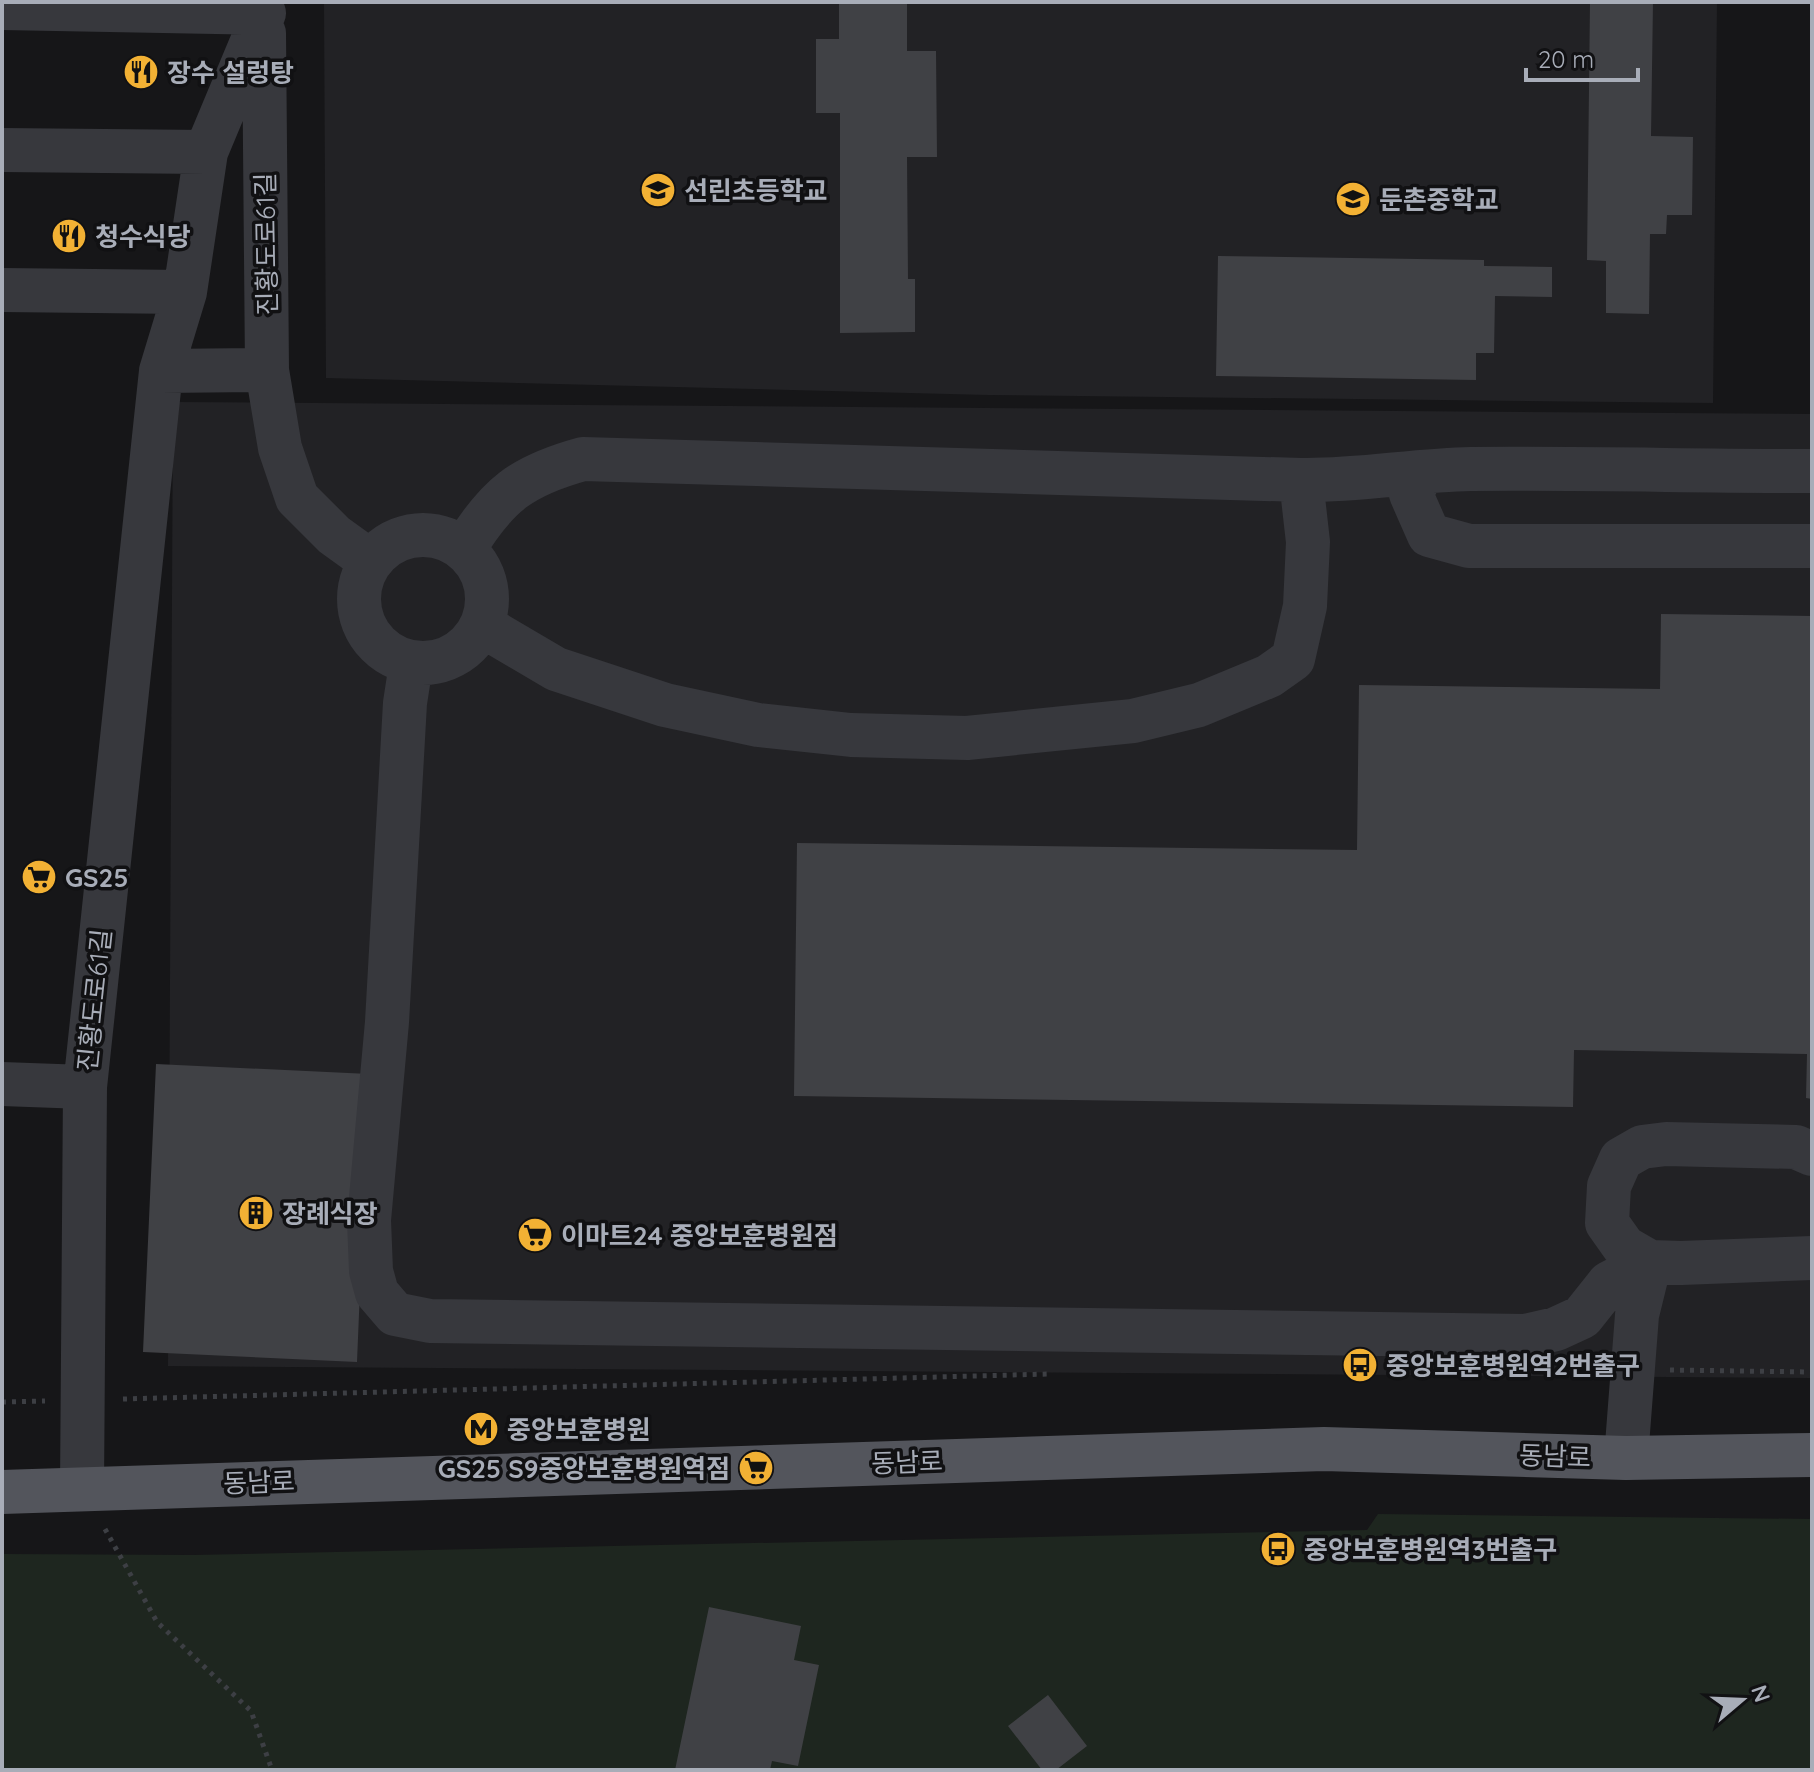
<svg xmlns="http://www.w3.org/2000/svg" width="1814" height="1772" viewBox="0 0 1814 1772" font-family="Quicksand,'Noto Sans KR',sans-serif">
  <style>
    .built { fill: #222225 }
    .green { fill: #1e261f }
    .building { fill: #404145 }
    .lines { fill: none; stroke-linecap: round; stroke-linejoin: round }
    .path { stroke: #3d3f44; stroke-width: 5; stroke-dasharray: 4 6; stroke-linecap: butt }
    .minor { stroke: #37383d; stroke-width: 44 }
    .major { stroke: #53555c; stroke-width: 44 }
    .labels { text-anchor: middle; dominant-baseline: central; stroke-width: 7; stroke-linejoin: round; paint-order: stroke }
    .poi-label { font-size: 26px; font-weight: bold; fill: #a8adb8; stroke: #111113; text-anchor: start }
    .street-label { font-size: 26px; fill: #a8adb8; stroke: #111113 }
  </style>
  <rect width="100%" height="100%" fill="#161618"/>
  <!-- built -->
  <path class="built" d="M324 2H1717L1713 403 988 395 326 378Z
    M173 402 1812 414V1378L168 1366Z"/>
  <!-- green -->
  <path class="green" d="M1378 1514 1812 1519V1770H2V1554L193 1555 1367 1530Z"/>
  <!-- building -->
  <path class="building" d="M839 2H907V51H936L937 157H907L908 279H915V332L840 333V113H816V39H839Z
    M1590 2H1653L1651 136 1693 137 1692 215H1667L1666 234H1650L1649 314 1606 313V261L1587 260Z
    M1218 256 1484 260V266L1552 267V297L1495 296 1494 353H1476V380L1216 376Z
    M1661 614 1812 616V1099L1806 1098 1807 1054 1574 1050 1573 1107 794 1096 797 843 1357 850 1359 685 1660 689Z
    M156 1064 369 1074 357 1362 143 1352Z
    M709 1607 801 1626 794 1660 819 1665 798 1766 772 1761 770 1770H675Z
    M1048 1695 1087 1746 1056 1770H1042L1008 1726Z"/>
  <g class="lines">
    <!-- path -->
    <path class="path" d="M1570 1368 1592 1369
      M1670 1370 1812 1372
      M123 1399 1049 1374
      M2 1402 45 1401
      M105 1529 157 1622 251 1711 272 1770"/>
    <!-- minor -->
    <path class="minor" d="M2 8 264 13
      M264 33 267 370 280 448 297 498 334 535 370 561
      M2 150 206 152
      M2 290 185 292
      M161 371 267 370
      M1422 473 1411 494 1429 535 1469 546H1812
      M1301 480C1358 481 1414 470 1471 469 1584 468 1698 471 1812 471
      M359 599a64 64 0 1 1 128 0a64 64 0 1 1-128 0Z
      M464 549C497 495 521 476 583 459L1301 480 1308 542 1305 606 1293 659 1269 676 1199 705 1133 721 967 738 851 735 758 725 665 705 556 669 483 626
      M411 664 405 703 387 1022 369 1220 371 1271 377 1293 395 1314 430 1321 1525 1336 1556 1329 1582 1317 1609 1283 1650 1262
      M2 1084 85 1087
      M1812 1154 1796 1147 1666 1144 1642 1147 1621 1159 1609 1186 1607 1223 1624 1247 1650 1262 1681 1263 1812 1258
      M1626 1458 1637 1315 1650 1262
      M82 1488 85 1087 161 371 185 292 206 152 264 13"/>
    <!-- major -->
    <path class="major" d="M2 1492 1324 1449 1626 1458 1812 1455"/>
  </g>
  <!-- icons -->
  <defs>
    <symbol id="restaurant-disc" viewBox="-11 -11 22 22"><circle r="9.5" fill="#f2b134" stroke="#111113"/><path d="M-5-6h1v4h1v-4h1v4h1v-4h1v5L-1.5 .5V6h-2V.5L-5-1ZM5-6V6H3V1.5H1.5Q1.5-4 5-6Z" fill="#111"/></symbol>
    <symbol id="school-disc" viewBox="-11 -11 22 22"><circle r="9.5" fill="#f2b134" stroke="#111113"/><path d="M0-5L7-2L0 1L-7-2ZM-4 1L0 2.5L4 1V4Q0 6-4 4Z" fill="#111"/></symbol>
    <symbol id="supermarket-disc" viewBox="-11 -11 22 22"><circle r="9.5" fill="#f2b134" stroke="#111113"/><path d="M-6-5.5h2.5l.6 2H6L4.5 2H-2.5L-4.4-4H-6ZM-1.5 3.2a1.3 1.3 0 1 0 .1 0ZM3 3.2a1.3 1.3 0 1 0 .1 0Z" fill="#111"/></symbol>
    <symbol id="building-disc" viewBox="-11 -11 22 22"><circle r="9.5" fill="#f2b134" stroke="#111113"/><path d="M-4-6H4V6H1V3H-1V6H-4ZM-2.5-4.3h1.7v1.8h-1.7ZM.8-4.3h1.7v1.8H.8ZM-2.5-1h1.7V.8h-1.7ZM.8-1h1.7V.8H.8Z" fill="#111"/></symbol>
    <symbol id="bus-disc" viewBox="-11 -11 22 22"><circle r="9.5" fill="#f2b134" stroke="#111113"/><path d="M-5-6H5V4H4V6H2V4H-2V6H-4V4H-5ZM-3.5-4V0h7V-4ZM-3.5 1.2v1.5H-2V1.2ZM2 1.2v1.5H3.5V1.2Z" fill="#111"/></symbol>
    <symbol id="metro-disc" viewBox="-11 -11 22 22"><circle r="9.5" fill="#f2b134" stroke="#111113"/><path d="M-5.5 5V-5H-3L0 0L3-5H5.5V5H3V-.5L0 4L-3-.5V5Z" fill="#111"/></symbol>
  </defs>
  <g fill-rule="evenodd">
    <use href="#restaurant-disc" x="121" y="52" width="40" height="40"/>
    <use href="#school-disc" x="638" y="170" width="40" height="40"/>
    <use href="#school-disc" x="1333" y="179" width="40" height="40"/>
    <use href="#restaurant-disc" x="49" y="216" width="40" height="40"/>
    <use href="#supermarket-disc" x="19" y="857" width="40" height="40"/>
    <use href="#building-disc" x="236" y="1193" width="40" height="40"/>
    <use href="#supermarket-disc" x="515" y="1215" width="40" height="40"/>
    <use href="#bus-disc" x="1340" y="1345" width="40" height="40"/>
    <use href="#metro-disc" x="461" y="1409" width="40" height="40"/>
    <use href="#supermarket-disc" x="736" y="1448" width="40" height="40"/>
    <use href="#bus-disc" x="1258" y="1529" width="40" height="40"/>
  </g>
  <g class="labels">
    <!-- poi labels -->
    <g class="poi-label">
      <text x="167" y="72">장수 설렁탕</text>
      <text x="684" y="190">선린초등학교</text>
      <text x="1379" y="199">둔촌중학교</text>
      <text x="95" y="236">청수식당</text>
      <text x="65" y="877">GS25</text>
      <text x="282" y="1213">장례식장</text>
      <text x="561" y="1235">이마트24 중앙보훈병원점</text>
      <text x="1386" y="1365">중앙보훈병원역2번출구</text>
      <text x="507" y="1429">중앙보훈병원</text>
      <text x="730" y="1468" text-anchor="end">GS25 S9중앙보훈병원역점</text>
      <text x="1304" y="1549">중앙보훈병원역3번출구</text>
    </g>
    <!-- street labels -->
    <g class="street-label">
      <text transform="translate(266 244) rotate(-91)">진황도로61길</text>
      <text transform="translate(94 1000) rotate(-84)">진황도로61길</text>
      <text transform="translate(1555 1456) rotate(2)">동남로</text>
      <text transform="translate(907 1462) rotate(-2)">동남로</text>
      <text transform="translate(259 1482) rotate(-2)">동남로</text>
    </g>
  </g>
  <!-- border -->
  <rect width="1814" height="1772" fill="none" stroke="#a8adb8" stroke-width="8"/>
  <!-- north arrow -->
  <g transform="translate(1742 1700) rotate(71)" stroke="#111113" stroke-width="6" paint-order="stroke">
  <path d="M0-6L14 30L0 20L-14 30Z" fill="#a8adb8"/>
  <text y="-12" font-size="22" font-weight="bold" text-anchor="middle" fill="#a8adb8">N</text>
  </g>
  <!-- scale -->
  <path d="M1526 68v12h112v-12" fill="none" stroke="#a8adb8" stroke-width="4"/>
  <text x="1538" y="68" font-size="24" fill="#a8adb8" stroke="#111113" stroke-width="6" paint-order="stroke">20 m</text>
</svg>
